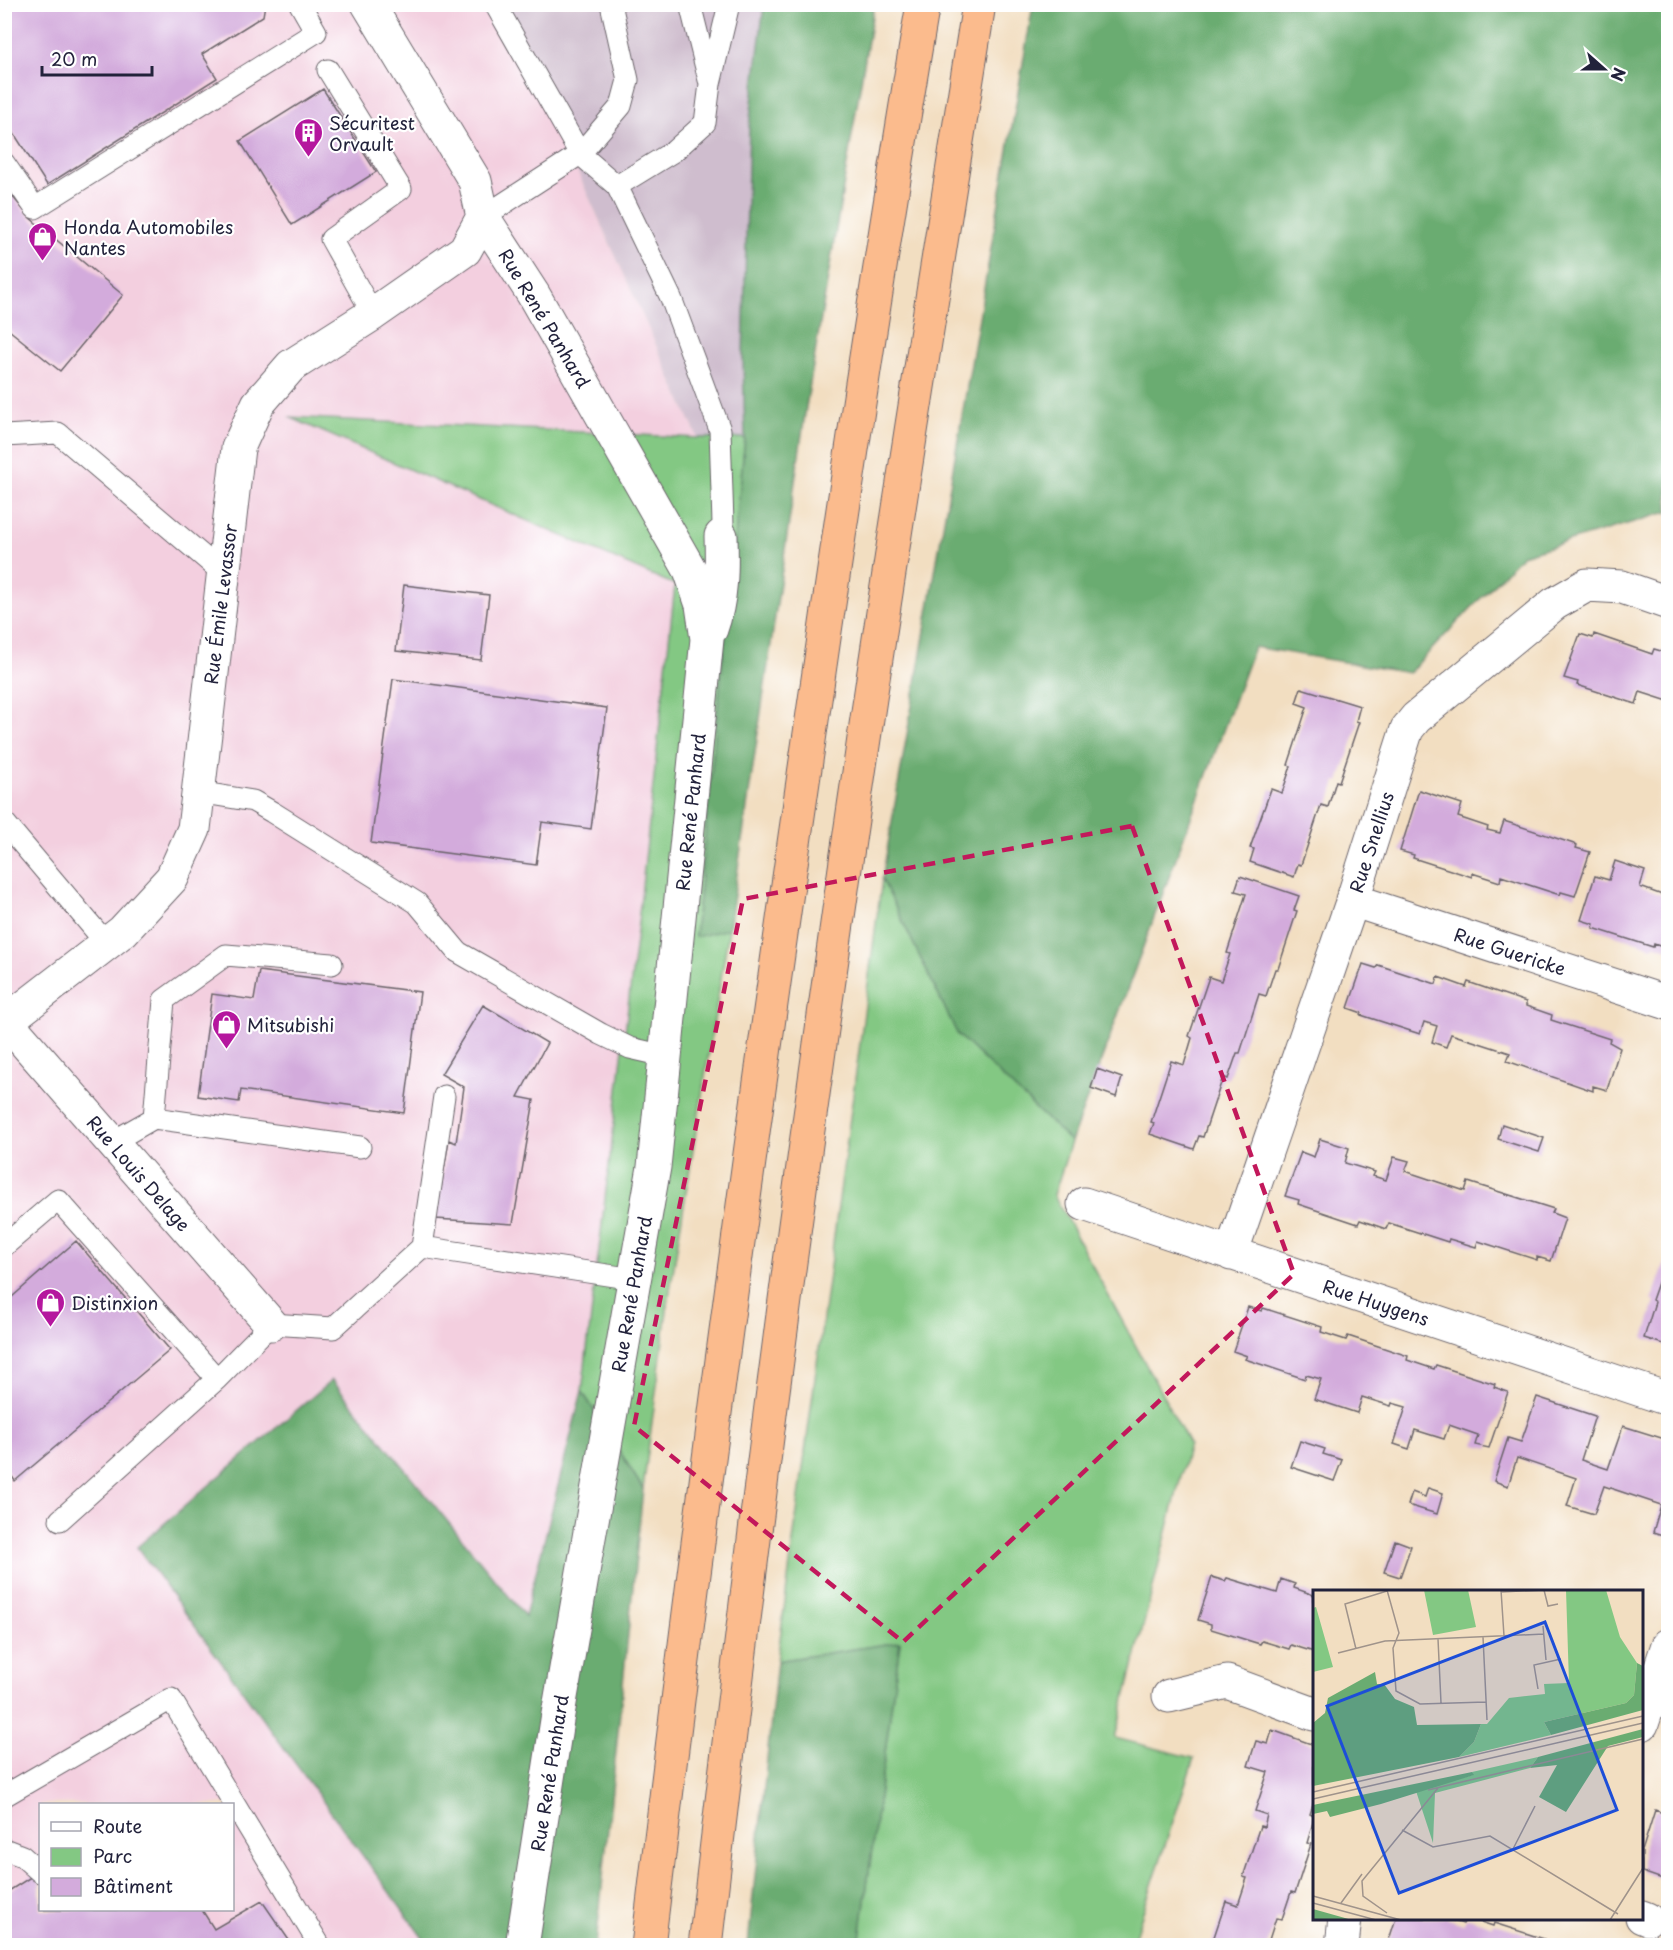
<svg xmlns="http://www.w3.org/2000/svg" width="1673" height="1950" viewBox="0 0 1673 1950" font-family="'Playpen Sans',sans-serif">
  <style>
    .built { fill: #f3cfdf; fill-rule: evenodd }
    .industrial { fill: #cfbdce }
    .green { fill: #83c883; stroke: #52755f; stroke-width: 1.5 }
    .forest { fill: #6aac71; stroke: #466756; stroke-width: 1.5 }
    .building { fill: #d3abdc }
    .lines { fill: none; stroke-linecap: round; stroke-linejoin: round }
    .service-casing { stroke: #6b646a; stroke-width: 23 }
    .minor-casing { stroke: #6b646a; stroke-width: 35 }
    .motorway-casing { stroke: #6b646a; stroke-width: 35 }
    .service { stroke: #fff; stroke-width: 21 }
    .minor { stroke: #fff; stroke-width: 33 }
    .motorway { stroke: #fbbb8d; stroke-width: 33 }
    .marked { fill: none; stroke: #c2185b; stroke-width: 4.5; stroke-dasharray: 12 8; stroke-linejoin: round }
    .labels { text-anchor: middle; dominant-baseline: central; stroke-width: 4.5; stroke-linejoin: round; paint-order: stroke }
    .poi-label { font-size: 18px; fill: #22223b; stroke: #fff; text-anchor: start }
    .street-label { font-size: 18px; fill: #22223b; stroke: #fff }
    .inset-road { fill: none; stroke: #9f938b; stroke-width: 1.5 }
    .view { fill: #1d4ed8; fill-opacity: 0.15; stroke: #1d4ed8; stroke-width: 3 }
    .inset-edge { fill: none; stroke: #22223b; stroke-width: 3 }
  </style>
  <rect width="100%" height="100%" fill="#fff"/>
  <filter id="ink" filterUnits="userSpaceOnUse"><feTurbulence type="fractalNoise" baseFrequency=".0167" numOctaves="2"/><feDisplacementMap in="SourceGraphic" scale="12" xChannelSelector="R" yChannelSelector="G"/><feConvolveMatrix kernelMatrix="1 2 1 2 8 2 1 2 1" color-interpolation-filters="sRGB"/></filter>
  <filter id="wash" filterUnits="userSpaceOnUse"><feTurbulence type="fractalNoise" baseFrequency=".008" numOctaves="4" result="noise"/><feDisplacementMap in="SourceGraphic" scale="24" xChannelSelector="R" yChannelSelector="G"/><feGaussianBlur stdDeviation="1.35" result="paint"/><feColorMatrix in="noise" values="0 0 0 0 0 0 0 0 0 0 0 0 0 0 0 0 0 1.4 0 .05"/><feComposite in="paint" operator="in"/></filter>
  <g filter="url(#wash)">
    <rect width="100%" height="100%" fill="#f2dec1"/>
    <!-- built -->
    <path class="built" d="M5 5H502L698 438 291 418 675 585 638 923 582 1391 525 1616 332 1380 138 1548 428 1945 5 1946ZM40 1804H232V1910H40Z"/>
    <!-- industrial -->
    <path class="industrial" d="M502 5H764L749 127 745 438H698Z"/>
    <!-- green -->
    <path class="green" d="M289 417 698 438H745L695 936 729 929 668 1303 643 1489 582 1391 638 923 675 585Z
      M882 879 958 1035 1071 1142 1054 1195 1189 1444 1115 1738 1194 1758 1132 1945H859L900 1642 777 1661Z"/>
    <!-- forest -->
    <path class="forest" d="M764 5H874L806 407 729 929 695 937 745 438 743 358 749 127Z
      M1033 5H1668V512L1522 555 1409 673 1254 647 1071 1142 958 1035 882 879Z
      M332 1380 525 1616 582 1391 643 1489 596 1945H428L137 1547Z
      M900 1642 859 1945H748L777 1661Z"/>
    <g id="blocks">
      <!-- building -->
      <path class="building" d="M4 4H265L263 16 202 54 217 78 47 185 4 118Z
        M323 89 376 172 292 225 240 141Z
        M4 186 30 218 123 295 60 371 4 326Z
        M404 585 489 595 481 660 396 651Z
        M1580 634 1593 638 1594 634 1652 654 1654 649 1668 653V701L1640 692 1636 704 1577 685 1578 682 1564 678Z
        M393 679 607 708 591 829 542 822 536 865 371 843Z
        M1301 688 1360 706 1356 721 1359 722 1339 782 1336 781 1328 807 1321 805 1301 865 1298 864 1294 877 1250 862 1254 849 1250 848 1271 789 1282 793 1291 766 1288 765 1307 707 1296 703Z
        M1419 790 1462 804 1458 817 1488 827 1487 830 1500 833 1504 821 1577 845 1576 848 1590 852 1575 896 1561 892 1560 895 1501 876 1500 882 1472 873V877L1413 858 1414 855 1400 851Z
        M1615 861 1645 871 1640 887 1668 897V949L1654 944 1653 947 1593 928 1594 924 1581 920 1595 876 1609 880Z
        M1240 876 1299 896 1294 910 1297 911 1278 969H1275L1266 996 1259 994 1240 1053H1237L1228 1079 1223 1077 1203 1137 1199 1136 1194 1149 1150 1134 1154 1123 1151 1122 1171 1061 1184 1065 1192 1038 1189 1036 1209 977 1221 981 1230 954 1227 953 1246 894 1235 891Z
        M1363 964 1376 968 1378 965 1436 984 1438 977 1466 987 1468 982 1526 1002V1006L1552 1015 1551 1020 1610 1039 1609 1042 1620 1048 1607 1090 1593 1086V1091L1507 1061 1510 1053 1451 1034 1446 1047 1432 1042 1437 1026 1424 1022 1420 1034 1361 1015 1362 1013 1348 1008Z
        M259 971 420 992 404 1113 241 1090 239 1102 198 1096 212 994 254 1000Z
        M483 1005 547 1043 518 1097 534 1100 513 1224 436 1219 449 1140 456 1143 464 1087 441 1074Z
        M1097 1069 1122 1078 1116 1097 1091 1088Z
        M1502 1124 1544 1138 1539 1152 1498 1139Z
        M1320 1139 1349 1148 1345 1163 1375 1172 1373 1176 1386 1180 1394 1157 1409 1161 1405 1171 1465 1191 1468 1182 1554 1209 1552 1213 1565 1218 1551 1261 1537 1257V1260L1478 1241 1476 1247 1449 1239 1448 1242 1389 1223 1386 1229 1360 1220 1358 1224 1298 1204 1299 1200 1285 1196 1301 1152 1314 1157Z
        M76 1241 170 1350 15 1481 4 1465V1304Z
        M1668 1254V1337L1666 1345 1644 1338 1655 1302 1652 1300Z
        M1248 1307 1262 1311 1263 1308 1322 1327 1321 1332 1346 1340 1348 1336 1408 1356 1407 1360 1434 1369 1436 1365 1495 1384 1494 1387 1508 1392 1489 1448 1475 1445 1478 1435 1449 1425 1444 1439 1415 1430 1409 1449 1394 1444 1406 1407 1392 1403 1391 1406 1362 1397 1357 1413 1314 1399 1321 1379 1306 1375 1305 1379 1245 1359 1247 1356 1233 1351Z
        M1537 1397 1595 1416 1581 1460 1608 1469 1623 1426 1668 1440V1528L1666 1536 1653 1532 1661 1505 1604 1486 1594 1514 1567 1506 1576 1478 1517 1458 1508 1486 1494 1481 1508 1438 1521 1442Z
        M1300 1441 1325 1449 1323 1454 1342 1460 1334 1481 1291 1467Z
        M1428 1488 1443 1493 1437 1514 1408 1505 1412 1492 1425 1497Z
        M1395 1540 1411 1546 1400 1577 1384 1572Z
        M1212 1577 1225 1581 1227 1578 1277 1593 1281 1579 1295 1584 1294 1588 1314 1595V1652L1291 1645 1289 1649 1262 1641 1260 1644 1211 1629V1624L1198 1620Z
        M1272 1730 1314 1745V1802L1310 1814 1314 1816V1819L1307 1843 1311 1844 1295 1893 1291 1892 1282 1919 1276 1918 1267 1946H1211L1226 1901 1238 1905 1247 1878 1243 1877 1260 1826 1264 1827 1267 1815 1255 1811 1268 1772 1248 1766 1256 1741 1268 1744Z
        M1655 1810 1668 1815V1881L1642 1872V1851Z
        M40 1871V1910H202L214 1929 262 1901 293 1946H4V1894Z
        M1396 1918H1446L1463 1924 1466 1918H1469L1493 1926 1494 1923 1544 1939 1542 1943 1548 1946H1387Z"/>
    </g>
  </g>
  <g filter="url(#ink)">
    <use href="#blocks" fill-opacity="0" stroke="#6b646a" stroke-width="1.5"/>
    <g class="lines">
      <defs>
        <path id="service" d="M611 4 628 80 621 106 580 154 617 186
          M690 4 709 80
          M328 70 401 189 331 239 373 314
          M4 163 35 208 316 32 300 4
          M483 217 580 154 495 4
          M4 436 58 433 224 574
          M721 536 723 524 720 430 671 298 617 186 674 151 705 123 710 84 729 4
          M198 792 253 801 272 812 417 903 458 952 601 1034 630 1048 665 1056
          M4 822 106 943
          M154 1118 360 1147
          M112 1142 154 1118 164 1000 226 955 332 964
          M4 1246 58 1200 217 1379 60 1520
          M422 1247 634 1279
          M217 1379 271 1324 333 1328 422 1247 444 1096
          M4 1796 171 1699 320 1946
          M4 1849 22 1856 40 1872"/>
        <path id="minor" d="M368 4 475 181 483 217 533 294 690 570 702 605 707 639 654 1167 557 1720 522 1946
          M711 629C722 599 722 568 721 536
          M1352 900 1668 1003
          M6 1021 271 1324
          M4 1023 123 931 172 878 194 829 238 448 258 404 291 366 373 314 465 250 483 217
          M1084 1204 1668 1399
          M1231 1254 1351 905 1407 729 1416 718 1554 604 1587 585 1622 587 1668 603
          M1169 1696 1227 1682 1314 1714
          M1642 1724 1668 1645
          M1642 1917 1647 1919
          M1342 1946 1345 1918"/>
        <path id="motorway" d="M648 1946C698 1525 755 1105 817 686 850 459 884 231 923 4
          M705 1946C743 1616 785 1287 832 959 877 640 928 322 979 4"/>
      </defs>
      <!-- service casing -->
      <use href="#service" class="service-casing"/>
      <!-- minor casing -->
      <use href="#minor" class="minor-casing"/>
      <!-- motorway casing -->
      <use href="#motorway" class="motorway-casing"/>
      <!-- service -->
      <use href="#service" class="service"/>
      <!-- minor -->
      <use href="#minor" class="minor"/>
      <!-- motorway -->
      <use href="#motorway" class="motorway"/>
    </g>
  </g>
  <!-- marked area -->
  <path class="marked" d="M1132 826 1294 1274 903 1642 634 1426 743 899Z"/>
  <!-- icons -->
  <defs>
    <symbol id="building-pin" viewBox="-11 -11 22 30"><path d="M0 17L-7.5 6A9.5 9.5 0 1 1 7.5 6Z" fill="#b5179e" stroke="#fff"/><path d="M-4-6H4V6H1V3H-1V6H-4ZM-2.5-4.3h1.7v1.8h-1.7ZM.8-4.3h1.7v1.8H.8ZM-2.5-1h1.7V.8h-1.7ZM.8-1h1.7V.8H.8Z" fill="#fff"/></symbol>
    <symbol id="shop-pin" viewBox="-11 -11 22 30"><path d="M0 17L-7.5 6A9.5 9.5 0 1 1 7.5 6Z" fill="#b5179e" stroke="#fff"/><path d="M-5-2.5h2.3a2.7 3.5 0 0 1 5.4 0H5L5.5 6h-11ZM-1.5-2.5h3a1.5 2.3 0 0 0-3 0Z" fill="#fff"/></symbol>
  </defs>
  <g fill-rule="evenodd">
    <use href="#building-pin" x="292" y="116" width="33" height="45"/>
    <use href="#shop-pin" x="26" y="220" width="33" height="45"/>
    <use href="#shop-pin" x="210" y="1008" width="33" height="45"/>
    <use href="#shop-pin" x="34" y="1286" width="33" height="45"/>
  </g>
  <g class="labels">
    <!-- poi labels -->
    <g class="poi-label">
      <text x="329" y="122">Sécuritest<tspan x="329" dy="21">Orvault</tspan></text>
      <text x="64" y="226">Honda Automobiles<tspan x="64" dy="21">Nantes</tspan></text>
      <text x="247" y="1024">Mitsubishi</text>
      <text x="71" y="1302">Distinxion</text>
    </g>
    <!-- street labels -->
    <g class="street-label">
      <text transform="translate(545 318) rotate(59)">Rue René Panhard</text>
      <text transform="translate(220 604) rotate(-83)">Rue Émile Levassor</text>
      <text transform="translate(690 812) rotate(-84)">Rue René Panhard</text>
      <text transform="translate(1371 842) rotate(-72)">Rue Snellius</text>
      <text transform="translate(1510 951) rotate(18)">Rue Guericke</text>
      <text transform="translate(139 1173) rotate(49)">Rue Louis Delage</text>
      <text transform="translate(631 1294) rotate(-80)">Rue René Panhard</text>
      <text transform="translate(1376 1302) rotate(18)">Rue Huygens</text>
      <text transform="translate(549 1773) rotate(-81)">Rue René Panhard</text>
    </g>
  </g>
  <!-- overview -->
  <g transform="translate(1313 1590)">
    <rect width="330" height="330" fill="#f2dec1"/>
    <path d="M111 0H155L163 37 120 45ZM253 0H293L307 47 324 73 321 105 313 113 231 132 238 145 146 167 161 152 168 134H174L196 108 232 104 231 94 256 93ZM3 17 20 77 0 82V18ZM225 167 217 178 122 203 120 253 103 201 160 185 159 182Z" fill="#83c883"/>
    <path d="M324 73 330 76V120L238 145 231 132 313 113 321 105ZM62 82 64 94H71L82 109 101 117 104 135 168 134 161 152 146 167 0 196V133L12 123 15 108ZM330 139V147L295 156 253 222 226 207 244 175 217 178 225 167ZM159 182 161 185 68 214 17 227 14 221 0 224V215ZM0 319 39 330H0Z" fill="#6aac71"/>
    <path class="inset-road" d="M74 0 86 43 80 58 83 101 107 114 173 112M188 0 191 46M231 0 235 16 245 14M188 2 231 0M230 36 233 70M170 47 174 130M125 49 128 113M43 59 32 14 74 1M25 63 72 51 231 44M225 99 221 75 248 69M115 200 330 149M0 202 330 126M0 209 330 133M89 240 120 257 177 246 305 324M200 259 222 216M0 306 88 330M0 313 63 330M28 313 49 284M74 323 50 306 49 291 125 198M297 330 330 278"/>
    <path class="view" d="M232 32 304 220 86 303 14 116Z"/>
    <rect width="330" height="330" class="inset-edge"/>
  </g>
  <!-- margin -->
  <rect width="1673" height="1950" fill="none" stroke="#fff" stroke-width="24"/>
  <!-- legend -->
  <rect x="39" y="1803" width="195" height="108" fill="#ffffff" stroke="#a7a7b1" stroke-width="1.5"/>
  <rect x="51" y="1822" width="30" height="9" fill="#ffffff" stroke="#a7a7b1" stroke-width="1.5"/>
  <text x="93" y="1833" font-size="18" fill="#22223b">Route</text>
  <rect x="51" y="1848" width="30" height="18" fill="#83c883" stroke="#a7a7b1" stroke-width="1.5"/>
  <text x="93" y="1863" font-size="18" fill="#22223b">Parc</text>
  <rect x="51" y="1878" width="30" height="18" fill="#d3abdc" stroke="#a7a7b1" stroke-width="1.5"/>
  <text x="93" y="1893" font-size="18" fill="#22223b">Bâtiment</text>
  <!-- north arrow -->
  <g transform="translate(1604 69) rotate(111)" stroke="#ffffff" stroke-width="4.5" paint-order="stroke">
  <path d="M0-4.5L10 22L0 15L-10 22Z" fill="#22223b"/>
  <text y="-9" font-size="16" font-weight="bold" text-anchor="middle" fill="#22223b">N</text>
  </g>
  <!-- scale -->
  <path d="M42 66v9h110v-9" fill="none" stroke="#22223b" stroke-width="3"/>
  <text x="51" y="66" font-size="18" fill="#22223b" stroke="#ffffff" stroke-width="4.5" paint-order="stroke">20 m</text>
</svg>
